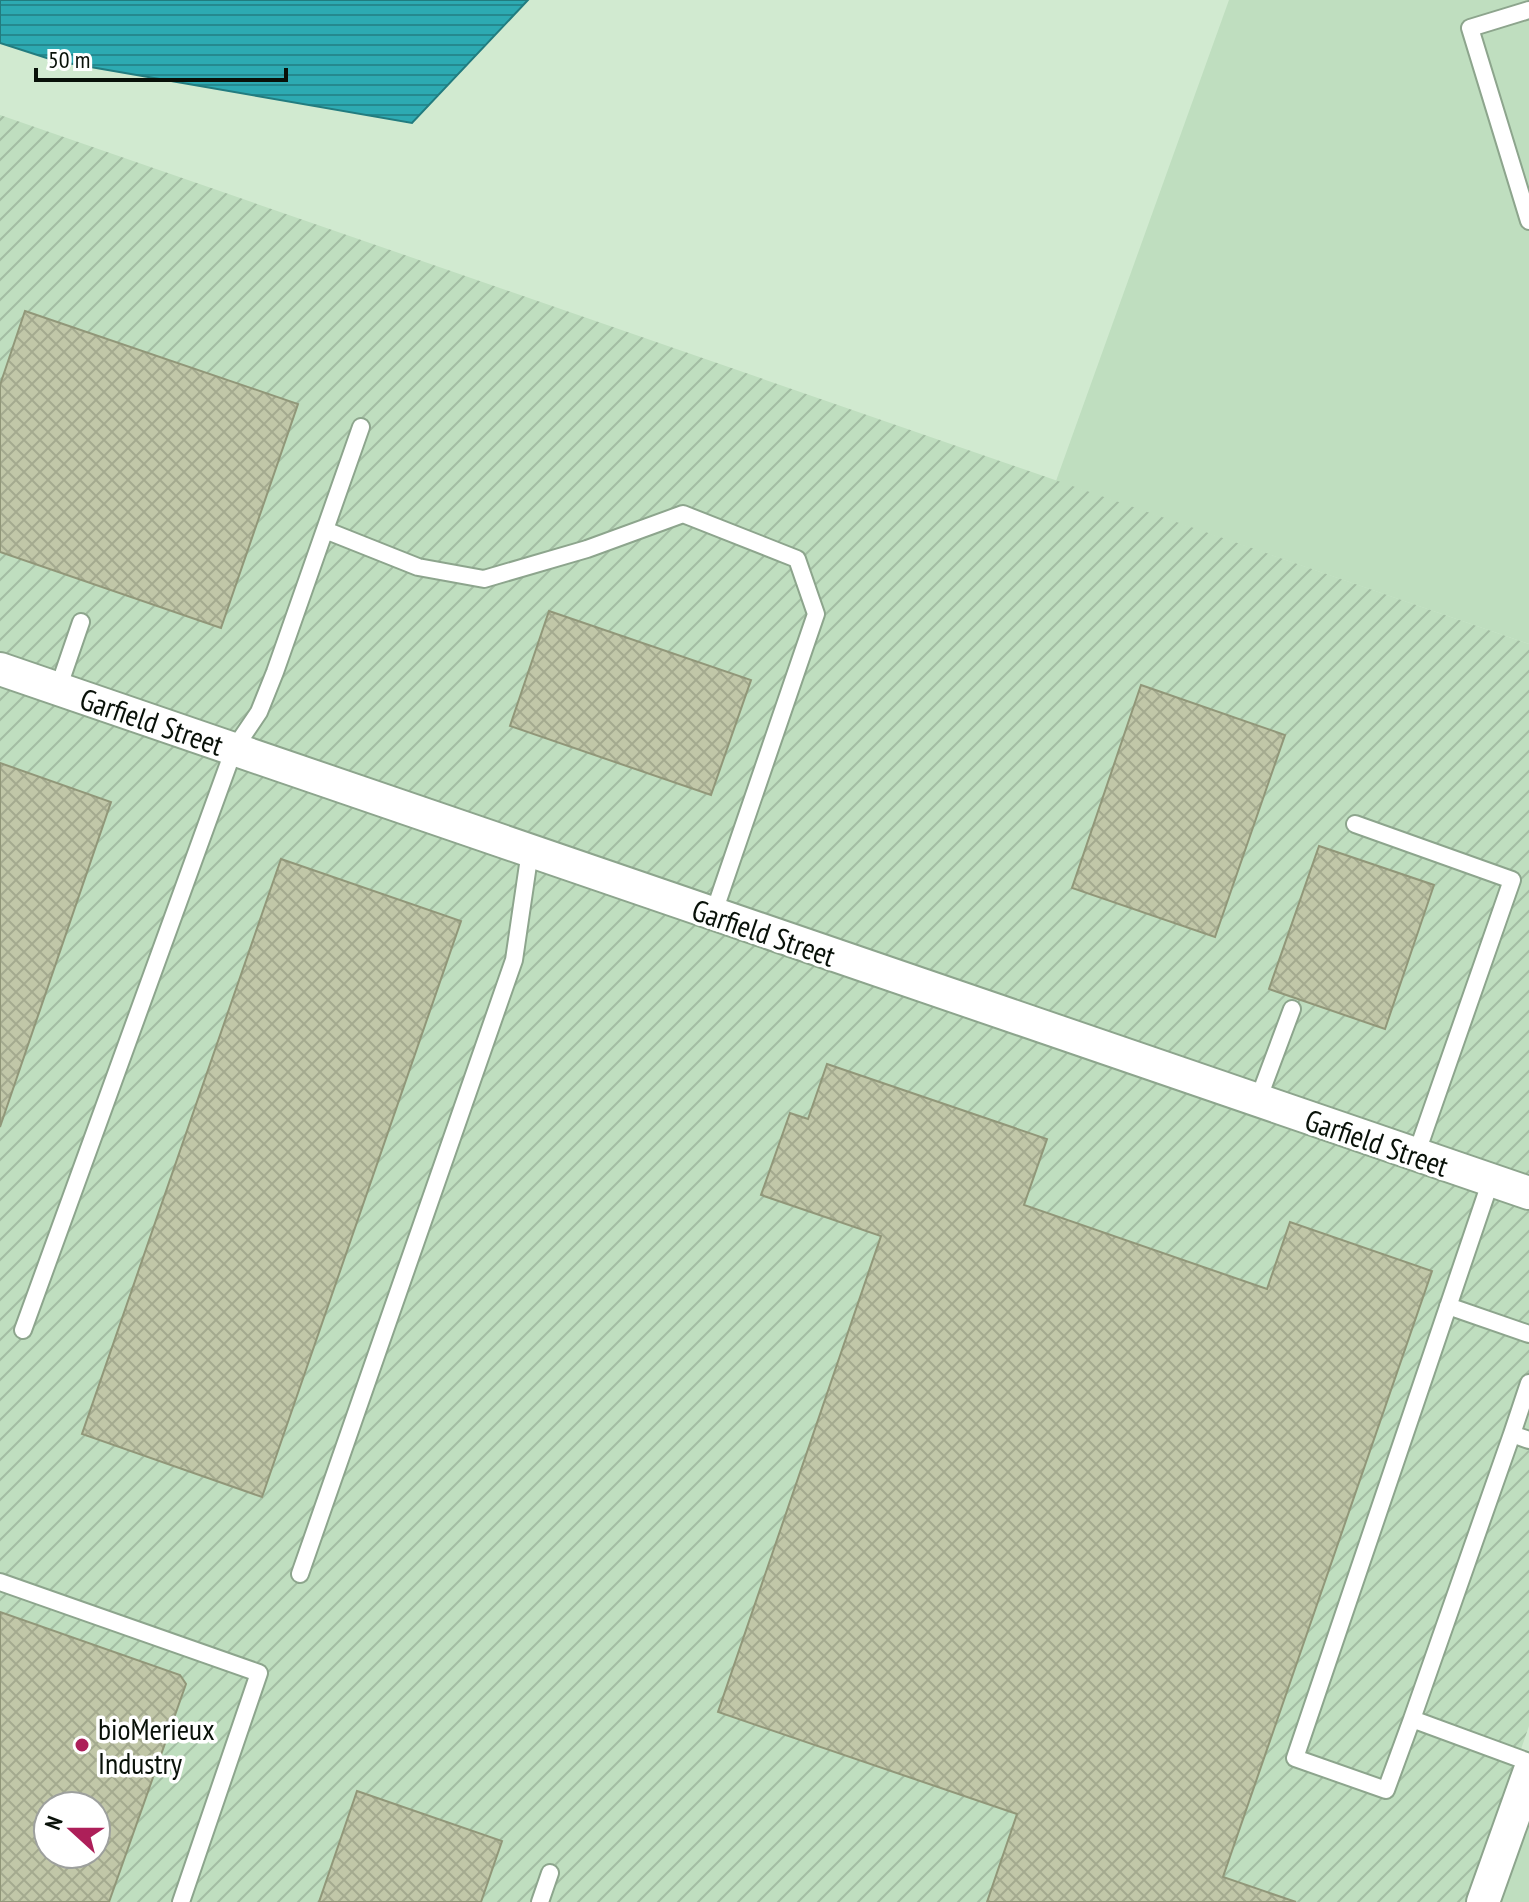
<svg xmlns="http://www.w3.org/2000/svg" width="1529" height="1902" viewBox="0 0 1529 1902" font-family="'PT Sans Narrow',sans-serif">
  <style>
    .built { fill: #bfdebf }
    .industrial { fill: url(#industrial-furrows); fill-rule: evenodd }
    .water { fill: url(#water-rules); stroke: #227c7f; stroke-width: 2 }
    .building { fill: url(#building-cross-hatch); stroke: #919779; stroke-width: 2; fill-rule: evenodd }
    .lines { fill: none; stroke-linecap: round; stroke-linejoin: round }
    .lane-casing { stroke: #8da58d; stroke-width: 20 }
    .street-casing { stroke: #8da58d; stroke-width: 36 }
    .lane { stroke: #fff; stroke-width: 16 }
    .street { stroke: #fff; stroke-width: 32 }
    .poi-dot { fill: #ad1f59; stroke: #fff; stroke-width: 3 }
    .labels { text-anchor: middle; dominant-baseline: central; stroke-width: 7; stroke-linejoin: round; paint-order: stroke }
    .street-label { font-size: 30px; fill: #091109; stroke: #fff }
    .poi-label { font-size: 30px; fill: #091109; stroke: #fff; text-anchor: start }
  </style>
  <defs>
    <pattern id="industrial-furrows" width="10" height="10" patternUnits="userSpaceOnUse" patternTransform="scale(2)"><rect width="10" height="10" fill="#bfdebf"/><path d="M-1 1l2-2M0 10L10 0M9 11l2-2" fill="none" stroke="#a3bda3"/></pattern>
    <pattern id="water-rules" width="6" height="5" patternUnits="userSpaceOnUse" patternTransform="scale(2)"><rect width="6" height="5" fill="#2daab2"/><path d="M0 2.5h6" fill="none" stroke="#25898f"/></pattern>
    <pattern id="building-cross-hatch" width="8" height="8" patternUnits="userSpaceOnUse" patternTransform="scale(2)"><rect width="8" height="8" fill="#c1c7a8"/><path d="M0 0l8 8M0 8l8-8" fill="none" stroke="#a4aa8f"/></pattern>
  </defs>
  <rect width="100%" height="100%" fill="#d1ead0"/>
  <!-- built -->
  <path class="built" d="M1229 0H1529V644L1056 481Z
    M1529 1818V1902H1494Z"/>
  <!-- industrial -->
  <path class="industrial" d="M0 115 1529 644V1726L1468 1902H0ZM48 1806H96V1854H48Z"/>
  <!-- water -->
  <path class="water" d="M0 0H528L412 123 56 61 0 43Z"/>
  <!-- building -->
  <path class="building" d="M25 311 298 404 221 628 0 552V385Z
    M549 611 751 680 711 795 510 726Z
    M1141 685 1285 735 1215 937 1072 888Z
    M0 763 111 802 0 1127Z
    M1319 846 1434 885 1385 1029 1269 989Z
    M281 859 461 921 262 1497 82 1434Z
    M827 1064 1047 1139 1024 1205 1267 1289 1290 1222 1432 1271 1223 1877 1296 1902H987L1017 1814 718 1712 881 1236 761 1195 790 1113 808 1119Z
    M0 1612 180 1675 186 1684 109 1902H0ZM48 1806H96V1854H48Z
    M357 1791 502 1841 481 1902H319Z"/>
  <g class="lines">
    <defs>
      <path id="lane" d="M1529 10 1470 28 1529 221
        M325 530 418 567 484 579 587 549 683 514 797 559 816 614 713 915
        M58 689 81 622
        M1355 824 1512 880 1416 1155
        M1258 1100 1292 1009
        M1491 1180 1295 1758 1386 1790 1412 1719 1529 1762
        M1448 1306 1529 1334
        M23 1330 234 749 259 712 275 672 361 427
        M1529 1383 1512 1434 1529 1440
        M300 1574 514 960 530 851
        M0 1582 259 1673 181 1902
        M1412 1719 1512 1434
        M540 1902 550 1873"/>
      <path id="street" d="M0 669 1529 1193
        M1483 1902 1529 1773"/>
    </defs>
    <!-- lane casing -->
    <use href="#lane" class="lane-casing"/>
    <!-- street casing -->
    <use href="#street" class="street-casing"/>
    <!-- lane -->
    <use href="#lane" class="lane"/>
    <!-- street -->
    <use href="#street" class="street"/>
  </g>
  <!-- markers -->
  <circle class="poi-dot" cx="82" cy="1745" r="8"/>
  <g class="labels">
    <!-- street labels -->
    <g class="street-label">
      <text transform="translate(152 721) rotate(19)">Garfield Street</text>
      <text transform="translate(764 932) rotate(19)">Garfield Street</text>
      <text transform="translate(1377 1142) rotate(19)">Garfield Street</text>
    </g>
    <!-- poi labels -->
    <g class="poi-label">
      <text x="98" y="1728">bioMerieux<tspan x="98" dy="34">Industry</tspan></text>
    </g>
  </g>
  <!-- north arrow -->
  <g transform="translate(72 1830) rotate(291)"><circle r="38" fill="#ffffff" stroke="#9da09d" stroke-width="2"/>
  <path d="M0-6L14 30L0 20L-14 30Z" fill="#ad1f59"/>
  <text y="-12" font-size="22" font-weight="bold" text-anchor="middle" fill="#091109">N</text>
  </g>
  <!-- scale -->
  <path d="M36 68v12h250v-12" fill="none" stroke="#091109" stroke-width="4"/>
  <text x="48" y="68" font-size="24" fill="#091109" stroke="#ffffff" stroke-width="6" paint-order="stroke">50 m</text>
</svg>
